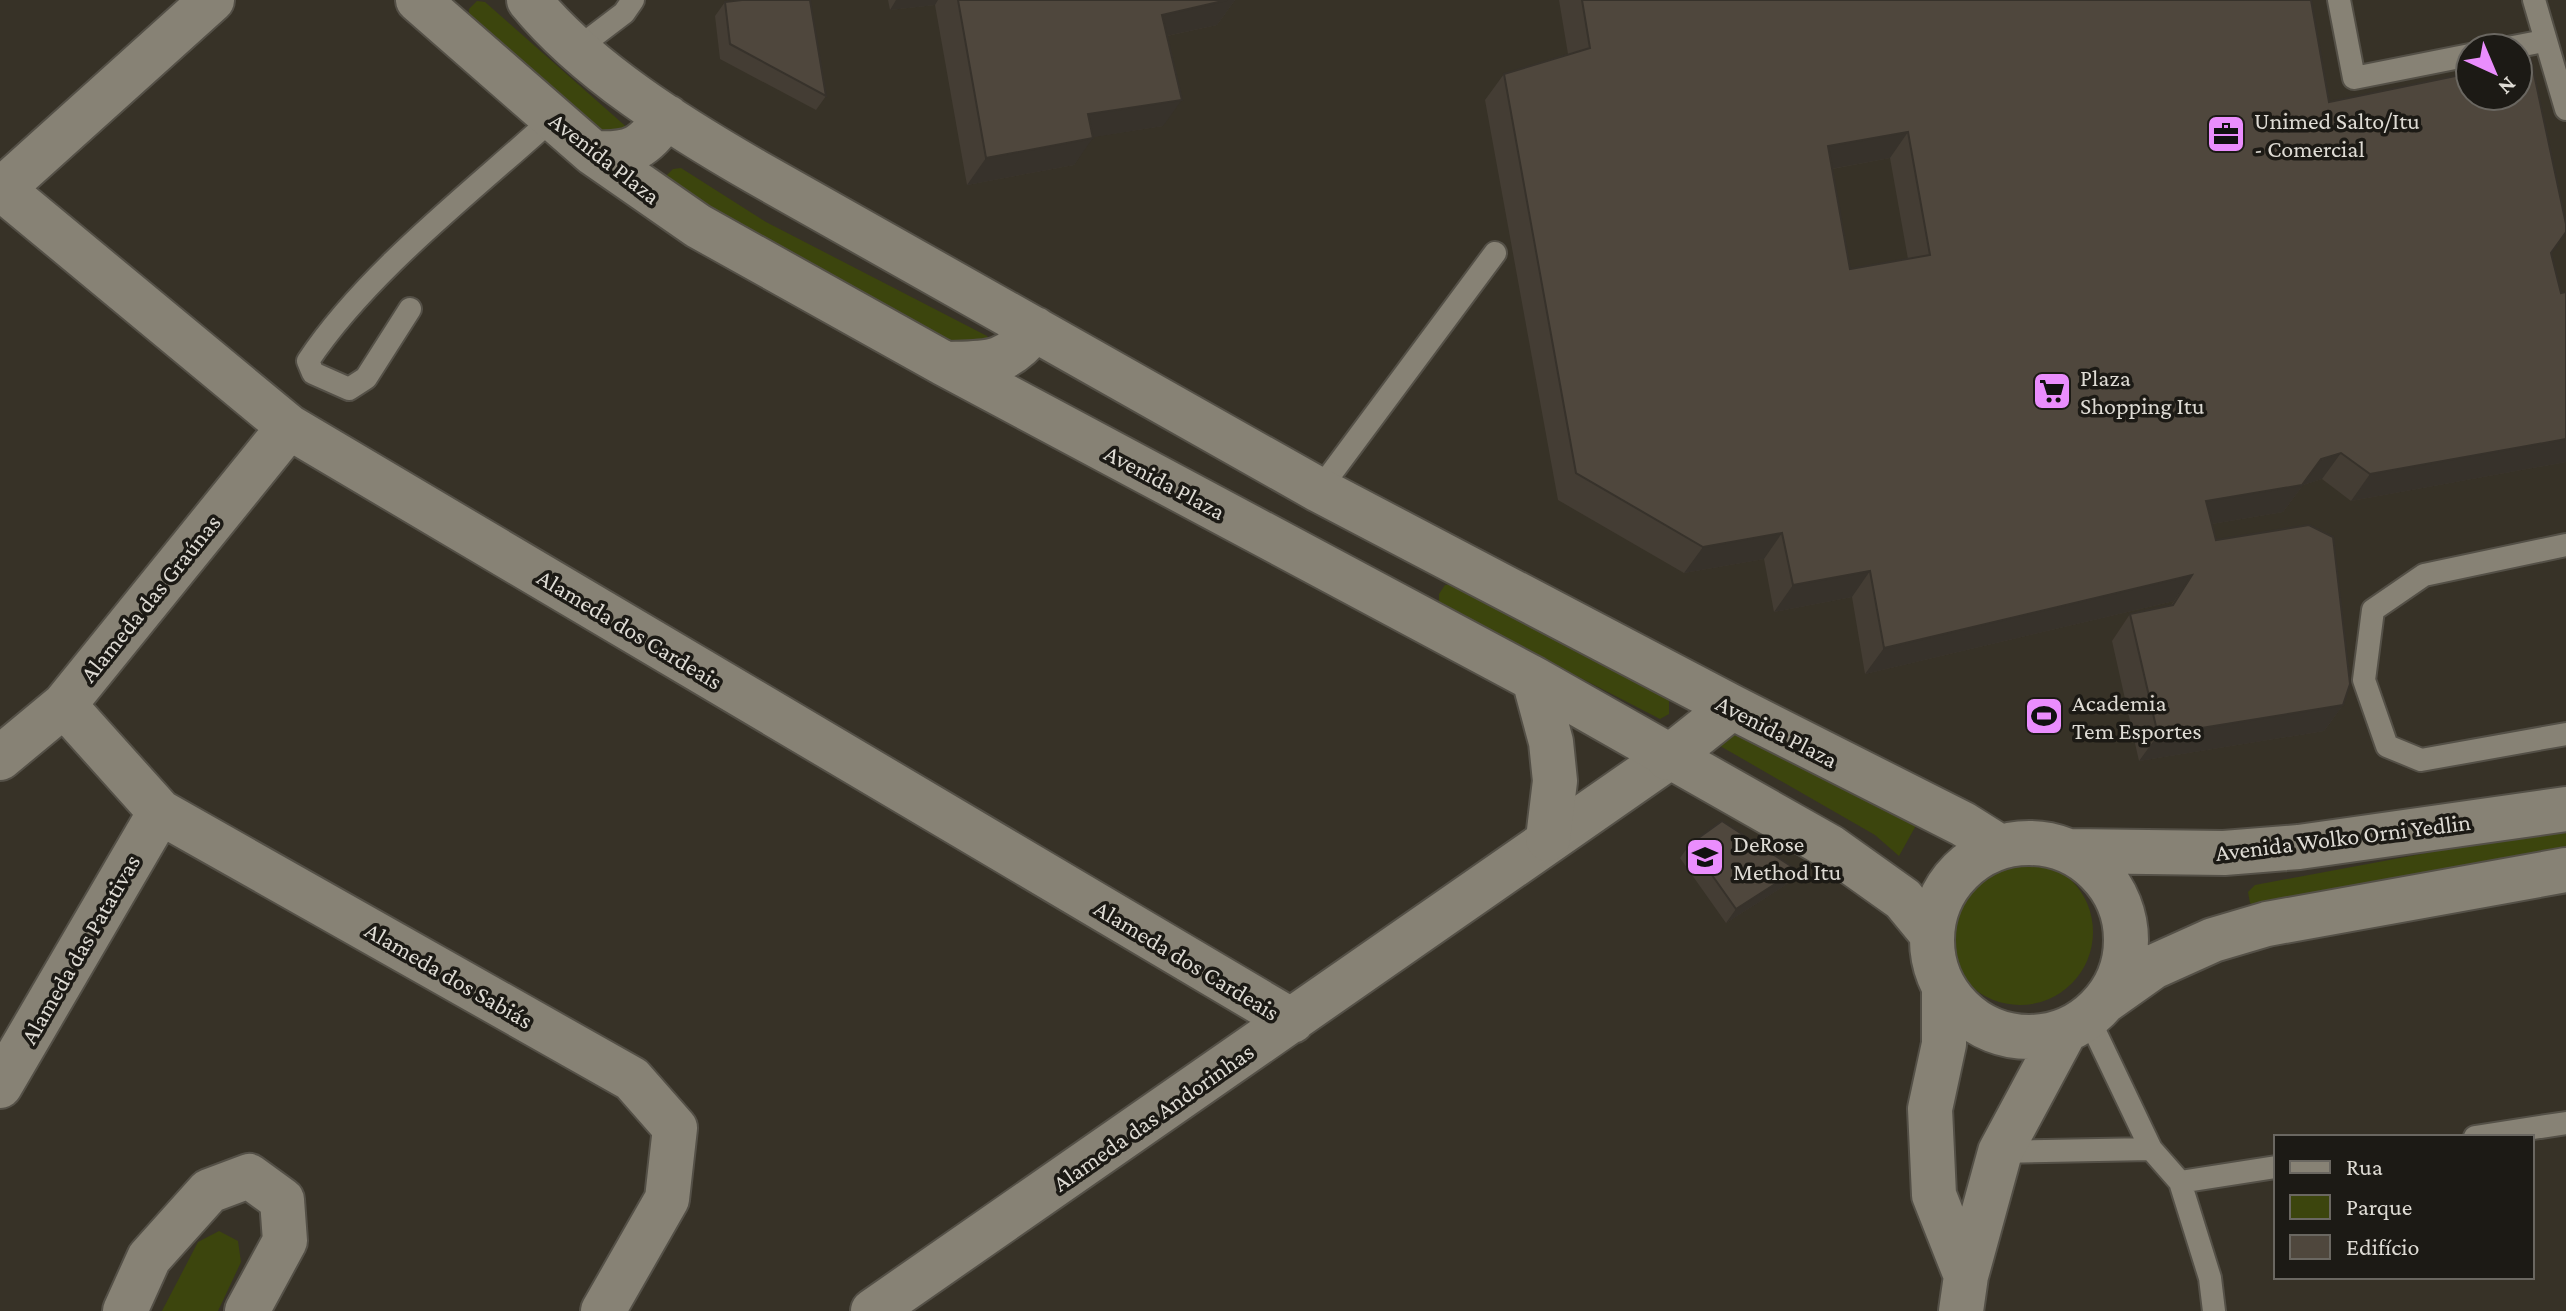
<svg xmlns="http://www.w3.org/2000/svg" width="2566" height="1311" viewBox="0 0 2566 1311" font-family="'Crimson Pro',serif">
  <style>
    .green { fill: #3c450d }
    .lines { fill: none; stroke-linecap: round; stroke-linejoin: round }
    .service-casing { stroke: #545047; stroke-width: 26 }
    .minor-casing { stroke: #545047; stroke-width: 48 }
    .tertiary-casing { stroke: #545047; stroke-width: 48 }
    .service { stroke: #878275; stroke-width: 22 }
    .minor { stroke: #878275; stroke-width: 44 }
    .tertiary { stroke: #878275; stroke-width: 44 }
    .wall { fill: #443d34; fill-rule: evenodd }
    .shaded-wall { fill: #37322b }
    .building { fill: #4f473d; stroke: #37322b; stroke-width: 2; fill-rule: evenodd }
    .labels { text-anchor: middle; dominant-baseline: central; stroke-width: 7; stroke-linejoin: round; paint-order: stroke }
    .poi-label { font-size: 24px; fill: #dedbd4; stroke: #1c1a15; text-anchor: start }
    .street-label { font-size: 24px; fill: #dedbd4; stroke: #1c1a15 }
  </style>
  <rect width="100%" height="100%" fill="#373227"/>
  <!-- green -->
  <path class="green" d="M477 1 485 2 631 131 614 145 469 18V9Z
    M681 168 766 222 987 336 994 347 971 354 755 242 664 178 673 169Z
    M1456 584 1669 697V714L1660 719 1439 605V594L1445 585Z
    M1733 726 1919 820 1899 856 1875 835 1708 739Z
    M2566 827V853L2258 909 2250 903 2248 892 2255 885Z
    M1947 932a73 73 0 1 1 146 0a73 73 0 1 1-146 0Z
    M219 1231 238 1241 241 1262 218 1311H162L198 1242Z"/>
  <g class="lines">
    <defs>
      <path id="service" d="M2339 0 2354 78 2470 55
        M2534 0 2566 109
        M578 48 624 13 633 0
        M2508 48 2544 41
        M410 309 366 378 349 389 313 373 308 361C367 272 473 191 552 119
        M1319 490 1495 253
        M2566 545 2424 575 2373 610 2364 680 2387 746 2421 760 2566 734
        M2088 1017 2151 1149 2180 1182 2210 1278 2214 1311
        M2475 1137 2566 1123
        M2000 1152 2151 1149
        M2180 1182 2276 1167"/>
      <path id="minor" d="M2 189 289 427 1292 1021
        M0 191 212 0
        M64 705 160 812 632 1079 675 1128 667 1199 603 1311
        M0 758 64 705 289 427
        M0 1086 160 812
        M125 1311 149 1258 209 1191 249 1176 282 1200 285 1241 247 1311
        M873 1311 1668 758"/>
      <path id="tertiary" d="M418 0 593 153 698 226 945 364 1534 679 1830 847 1903 899 1931 933
        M529 0C586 70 678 127 756 172L1319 490 1732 707 1963 824 1998 846
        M593 153C634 155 642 148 667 117
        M945 364C989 363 1006 366 1035 329
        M1534 679 1551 742 1555 781 1548 839
        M1668 758 1732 707
        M1932 940a97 97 0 1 1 194 0a97 97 0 1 1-194 0Z
        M2071 851 2224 853 2299 847 2566 809
        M1944 989V1044L1930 1109 1934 1195 1966 1276
        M2105 1001 2153 967 2213 940 2267 924 2566 870
        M1961 1311 1966 1276 2000 1152 2065 1031"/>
    </defs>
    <!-- service casing -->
    <use href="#service" class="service-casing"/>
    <!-- minor casing -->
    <use href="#minor" class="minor-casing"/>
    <!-- tertiary casing -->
    <use href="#tertiary" class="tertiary-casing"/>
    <!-- service -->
    <use href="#service" class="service"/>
    <!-- minor -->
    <use href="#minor" class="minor"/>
    <!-- tertiary -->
    <use href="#tertiary" class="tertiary"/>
  </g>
  <!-- wall -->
  <path class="wall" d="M888 0H1235L1217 25 1167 36 1163 126 1092 137 1074 165 967 185 935 5 890 10Z
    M1559 0H2311L2329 102 2551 253 2561 293 2566 292V462L2351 501 2322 479 2303 485 2283 512 2212 524 2216 540 2343 705 2324 731 2139 761 2112 641 2130 614 2171 605 2174 601 1865 674 1852 597 1774 612 1764 559 1684 573 1558 500 1485 100 1504 74 1568 54ZM1890 158 1908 259 1850 269 1832 169Z
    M725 2 826 96 816 110 720 59 715 16Z
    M1690 844 1797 870 1787 884 1726 923 1680 858Z"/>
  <!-- shaded-wall -->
  <path class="shaded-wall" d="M896 0H938L935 5 890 10Z
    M1227 0H1235L1217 25 1143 41 1162 15Z
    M1182 100 1163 126 1069 141 1088 114Z
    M1908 132 1890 158 1809 173 1828 146Z
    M1093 138 1074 165 967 185 986 158Z
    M2566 439V462L2351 501 2370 474Z
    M2341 453 2322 479 2303 485 2283 512 2188 528 2206 501Z
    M1782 533 1764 559 1684 573 1703 547Z
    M1870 571 1852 597 1774 612 1793 585Z
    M2192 575 2174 601 1865 674 1884 648Z
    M2343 705 2324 731 2139 761 2158 735Z
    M1797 870 1787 884 1726 923 1736 909Z"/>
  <!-- building -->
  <path class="building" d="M742 0H810L826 96 730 44 725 2Z
    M958 0H1227L1162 15 1182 100 1088 114 1093 138 986 158Z
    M1582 0H2311L2329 102 2470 73V96H2518V63L2531 60 2566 224V232L2551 253 2561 293 2566 292V439L2370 474 2341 453 2321 459 2302 485 2206 501 2216 540 2309 525 2333 537 2350 684 2343 705 2158 735 2130 614 2173 605 2192 575 1884 648 1870 571 1793 585 1782 533 1703 547 1576 473 1504 74 1590 48ZM1908 132 1930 255 1850 269 1828 146Z
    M1722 821 1797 870 1736 909 1690 844Z"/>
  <!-- icons -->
  <defs>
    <symbol id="office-square" viewBox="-11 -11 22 22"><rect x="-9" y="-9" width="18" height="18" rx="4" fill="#ea8dfd" stroke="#1c1a15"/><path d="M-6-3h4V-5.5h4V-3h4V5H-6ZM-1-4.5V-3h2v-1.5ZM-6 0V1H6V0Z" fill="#111"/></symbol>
    <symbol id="supermarket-square" viewBox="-11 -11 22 22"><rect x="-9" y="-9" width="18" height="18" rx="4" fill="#ea8dfd" stroke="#1c1a15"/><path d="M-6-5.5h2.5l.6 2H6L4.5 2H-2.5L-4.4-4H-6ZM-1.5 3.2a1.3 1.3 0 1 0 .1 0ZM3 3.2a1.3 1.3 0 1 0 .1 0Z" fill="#111"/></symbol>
    <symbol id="stadium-square" viewBox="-11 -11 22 22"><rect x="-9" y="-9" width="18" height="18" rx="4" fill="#ea8dfd" stroke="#1c1a15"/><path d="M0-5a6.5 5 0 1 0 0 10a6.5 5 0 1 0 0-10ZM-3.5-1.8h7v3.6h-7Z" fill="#111"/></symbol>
    <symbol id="university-square" viewBox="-11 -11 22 22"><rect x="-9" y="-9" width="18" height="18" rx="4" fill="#ea8dfd" stroke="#1c1a15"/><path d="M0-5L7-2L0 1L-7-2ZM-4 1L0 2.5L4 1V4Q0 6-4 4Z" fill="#111"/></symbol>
  </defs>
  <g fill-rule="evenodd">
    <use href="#office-square" x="2204" y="112" width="44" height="44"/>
    <use href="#supermarket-square" x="2030" y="369" width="44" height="44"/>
    <use href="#stadium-square" x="2022" y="694" width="44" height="44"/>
    <use href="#university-square" x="1683" y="835" width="44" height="44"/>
  </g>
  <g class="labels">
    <!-- poi labels -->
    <g class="poi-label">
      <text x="2254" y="120">Unimed Salto/Itu<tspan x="2254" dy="28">- Comercial</tspan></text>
      <text x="2080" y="377">Plaza<tspan x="2080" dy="28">Shopping Itu</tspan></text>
      <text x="2072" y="702">Academia<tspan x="2072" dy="28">Tem Esportes</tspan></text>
      <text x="1733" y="843">DeRose<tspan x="1733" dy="28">Method Itu</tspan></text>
    </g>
    <!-- street labels -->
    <g class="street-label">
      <text transform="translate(605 158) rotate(38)">Avenida Plaza</text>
      <text transform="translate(1165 482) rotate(28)">Avenida Plaza</text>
      <text transform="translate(150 598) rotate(-51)">Alameda das Graúnas</text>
      <text transform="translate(630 629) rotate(31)">Alameda dos Cardeais</text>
      <text transform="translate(1777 731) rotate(27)">Avenida Plaza</text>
      <text transform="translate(2343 837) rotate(-7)">Avenida Wolko Orni Yedlin</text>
      <text transform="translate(80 949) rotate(-60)">Alameda das Patativas</text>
      <text transform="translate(1187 960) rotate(31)">Alameda dos Cardeais</text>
      <text transform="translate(449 975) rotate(30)">Alameda dos Sabiás</text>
      <text transform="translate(1153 1117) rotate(-35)">Alameda das Andorinhas</text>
    </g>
  </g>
  <!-- legend -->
  <rect x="2274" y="1135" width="260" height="144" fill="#1c1a15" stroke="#6a6761" stroke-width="2"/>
  <rect x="2290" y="1161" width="40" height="12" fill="#878275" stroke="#6a6761" stroke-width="2"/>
  <text x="2346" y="1175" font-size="24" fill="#dedbd4">Rua</text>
  <rect x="2290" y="1195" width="40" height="24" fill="#3c450d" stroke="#6a6761" stroke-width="2"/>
  <text x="2346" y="1215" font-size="24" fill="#dedbd4">Parque</text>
  <rect x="2290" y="1235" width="40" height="24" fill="#4f473d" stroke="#6a6761" stroke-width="2"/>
  <text x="2346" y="1255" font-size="24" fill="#dedbd4">Edifício</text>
  <!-- north arrow -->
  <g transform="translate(2494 72) rotate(136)"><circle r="38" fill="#1c1a15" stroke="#6a6761" stroke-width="2"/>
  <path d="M0-6L14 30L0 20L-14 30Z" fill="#ea8dfd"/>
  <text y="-12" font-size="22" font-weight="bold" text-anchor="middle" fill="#dedbd4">N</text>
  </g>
</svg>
